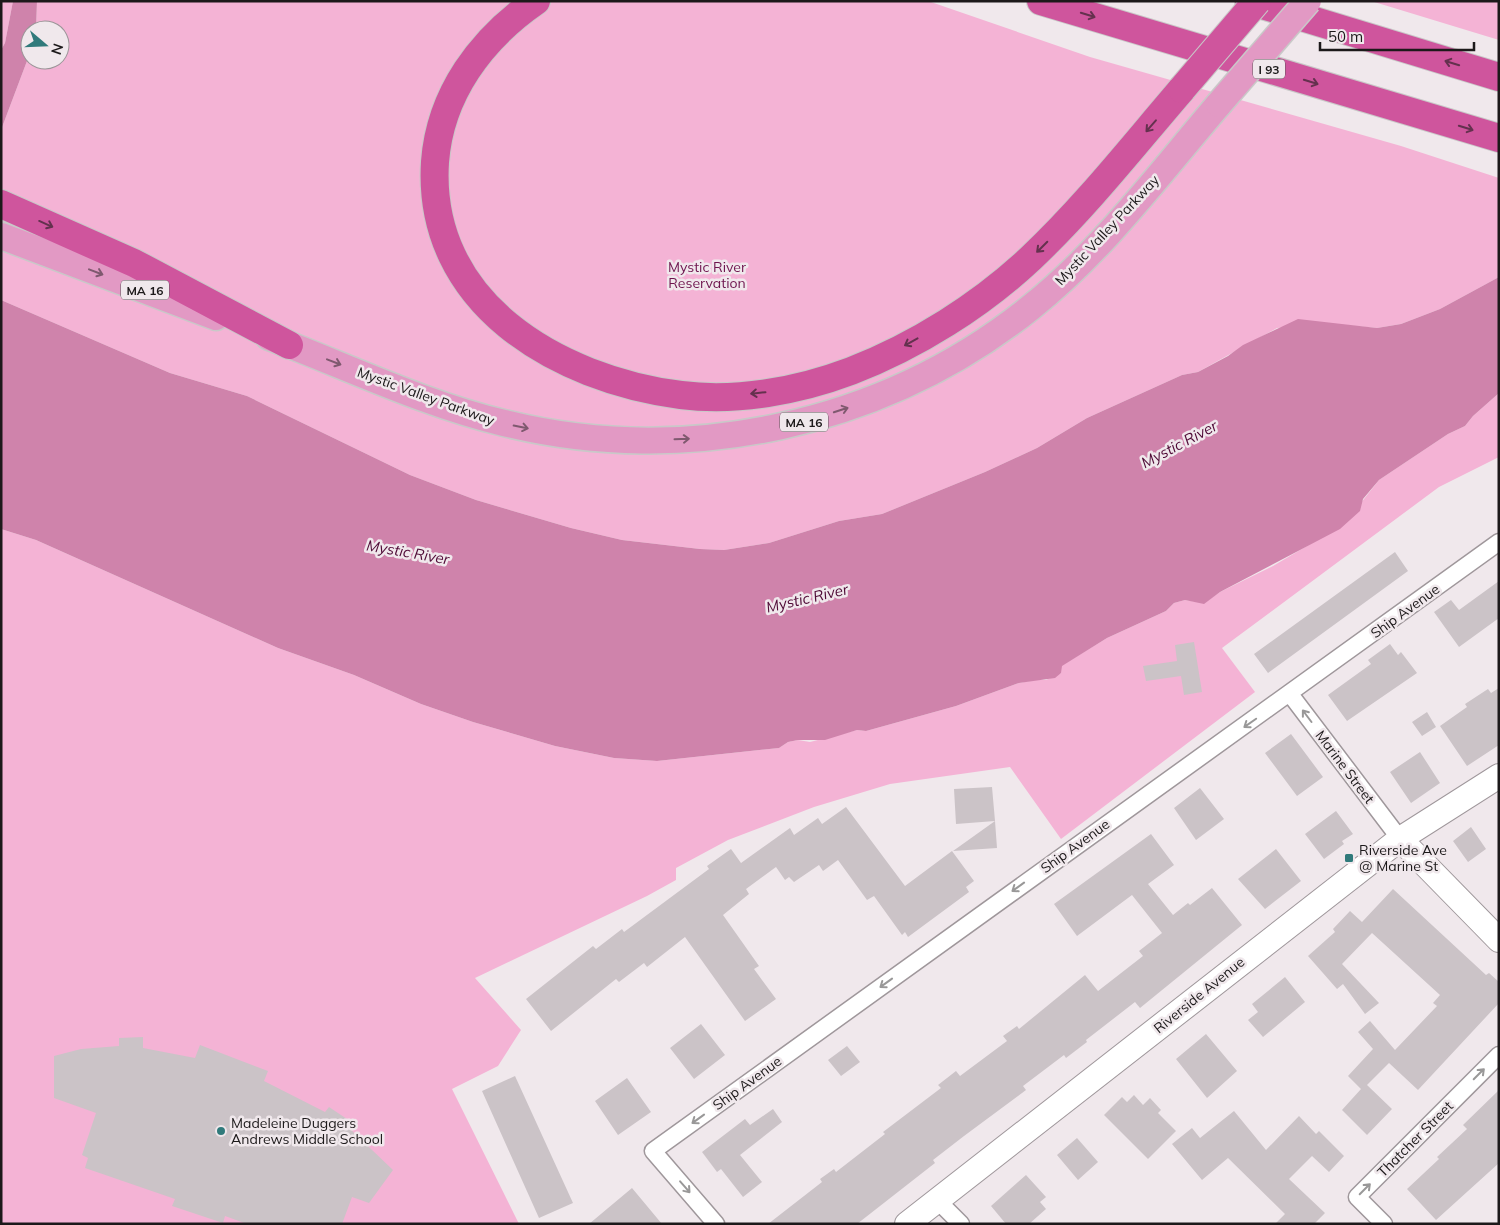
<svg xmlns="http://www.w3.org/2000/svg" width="1500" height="1225" viewBox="0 0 1500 1225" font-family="Mulish,sans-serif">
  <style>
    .green { fill: #f4b3d5 }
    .water { fill: #cf83ab }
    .building { fill: #cbc3c7 }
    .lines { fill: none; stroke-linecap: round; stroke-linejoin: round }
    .street-casing { stroke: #9f979b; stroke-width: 19 }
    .secondary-casing { stroke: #9f979b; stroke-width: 26 }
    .primary-casing { stroke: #c9c8c8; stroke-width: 29 }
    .highway-casing { stroke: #c9c8c8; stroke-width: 30 }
    .street { stroke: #fff; stroke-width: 16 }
    .secondary { stroke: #fff; stroke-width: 24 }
    .primary { stroke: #e299c4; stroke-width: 26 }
    .highway { stroke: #cf559d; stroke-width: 28 }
    .primary-bridge-casing { stroke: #c9c8c8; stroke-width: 29; stroke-linecap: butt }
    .highway-bridge-casing { stroke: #c9c8c8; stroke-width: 30; stroke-linecap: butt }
    .primary-bridge { stroke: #e299c4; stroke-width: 26 }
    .highway-bridge { stroke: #cf559d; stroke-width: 28 }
    .oneway { stroke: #64314e }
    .oneway2 { stroke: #7f596f }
    .oneway3 { stroke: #999898 }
    .poi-dot { fill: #307a7b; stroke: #f0e8ec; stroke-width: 2 }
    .labels { text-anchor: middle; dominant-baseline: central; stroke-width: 5; stroke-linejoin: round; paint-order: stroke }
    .shield { fill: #f0e8ec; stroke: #5c5759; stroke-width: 1 }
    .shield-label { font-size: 12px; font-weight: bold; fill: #1c191a }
    .street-label { font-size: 14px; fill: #1c191a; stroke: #f0e8ec }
    .park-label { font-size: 14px; fill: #6e144e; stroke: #f0e8ec }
    .poi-label { font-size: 14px; fill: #1c191a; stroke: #f0e8ec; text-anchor: start }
    .water-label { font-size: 15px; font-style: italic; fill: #4f0a36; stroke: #f0e8ec }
  </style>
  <rect width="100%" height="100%" fill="#f0e8ec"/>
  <!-- green -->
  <path class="green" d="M1 1H13L5 43 1 50Z
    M37 1H928L1090 57 1401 146 1499 178V277L1440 309 1401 324 1377 328 1321 323 1277 328 1198 372 1182 375 1087 418 1037 448 985 472 882 514 839 521 769 543 724 550 700 549 622 540 571 528 476 500 410 475 247 396 170 373 1 300V130L30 53V60H60V30H36Z
    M1371 1H1499V40Z
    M1499 393V457L1439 487 1222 648 1255 692 1061 839 1010 767 890 784 814 807 728 840 676 868V880L647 896 475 978 521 1030 498 1066 452 1089 519 1224H1V529L36 540 278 648 354 675 421 704 473 722 555 746 614 758 657 761 779 748 788 742 798 740 810 742 857 730 866 731 956 706 1019 683 1035 680H1046L1061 673V666L1107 638 1166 611 1174 603 1185 600 1204 603 1220 592 1273 566 1312 543 1360 504 1379 480 1448 434 1465 426 1473 416Z"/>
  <!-- water -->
  <path class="water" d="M13 1H37L36 30H30V53L1 130V50L5 43Z
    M1499 277V393L1473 416 1465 426 1448 434 1379 480 1363 499 1360 511 1340 529 1220 592 1204 604 1185 600 1174 603 1166 611 1107 638 1062 666 1061 673 1055 678 1019 683 956 706 866 731 857 730 825 740H798L788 742 779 748 657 761 614 758 555 746 473 722 421 704 354 675 278 648 36 540 1 529V300L170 373 247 396 410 475 476 500 571 528 622 540 700 549 724 550 769 543 839 521 882 514 985 472 1037 448 1087 418 1182 375 1198 372 1228 356 1243 345 1298 319 1377 328 1401 324 1440 309Z"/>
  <!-- building -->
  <path class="building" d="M1395 552 1408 571 1268 673 1254 654Z
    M1499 581V618L1459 647 1434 612 1451 600 1459 610Z
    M1194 642 1202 692 1184 695 1181 676 1146 681 1143 666 1177 661 1175 645Z
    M1390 644 1398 655 1401 652 1417 673 1347 721 1328 695 1371 664 1368 660Z
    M1499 688V745L1467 766 1440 726 1467 707 1465 704 1488 689 1491 693Z
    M1427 712 1436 727 1422 736 1412 722Z
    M1291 734 1323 777 1297 796 1265 753Z
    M1420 752 1440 783 1411 803 1390 772Z
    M992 787 995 821 956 824 954 789Z
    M1200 788 1224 819 1196 840 1174 808Z
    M846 807 905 886 952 851 974 881 966 887 969 892 908 937 905 932 902 935 874 896 867 900 838 860 823 871 819 865 794 882 789 877 785 880 776 867 746 889 749 894 723 915 759 966 754 969 776 999 745 1021 685 937 647 967 644 963 619 982 616 979 551 1031 526 999 593 946 596 949 622 929 624 932 709 869 707 866 731 849 741 863 790 828 794 835 818 818 822 824Z
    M1336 811 1353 834 1342 841 1344 844 1324 859 1305 834Z
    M995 821 997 848 953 851Z
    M1471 827 1486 849 1468 862 1453 841Z
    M1151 834 1174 865 1148 884 1173 915 1188 903 1190 905 1212 888 1242 925 1140 1008 1135 1002 1086 1040 1087 1042 1066 1058 1064 1055 1023 1086 1026 1090 964 1136 933 1160 935 1163 857 1224H768L822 1182 820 1179 834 1169 836 1172 885 1134 883 1132 941 1088 938 1085 956 1071 960 1076 1007 1041 1003 1036 1017 1026 1019 1029 1085 975 1098 991 1143 956 1139 951 1162 933 1132 895 1077 936 1054 904Z
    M1276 849 1301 881 1265 909 1238 879Z
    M1393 889 1486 975 1489 973 1499 982V1003L1418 1090 1389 1063 1367 1085 1392 1109 1367 1135 1342 1110 1361 1089 1348 1076 1373 1049 1358 1032 1370 1021 1395 1050 1437 1006 1433 1003 1440 995 1372 933 1342 964 1379 1003 1365 1014 1343 984 1337 989 1308 956 1335 932 1333 929 1350 911 1362 922Z
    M1285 977 1305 1002 1263 1037 1248 1020 1258 1012 1252 1004Z
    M701 1024 725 1055 694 1079 670 1048Z
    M1206 1034 1237 1071 1207 1098 1176 1059Z
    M143 1037V1048L195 1058 200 1045 268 1071 264 1081 325 1112 329 1107 353 1123 349 1128 393 1170 369 1203 352 1197 342 1224H247L225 1216 223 1223 172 1206 175 1199 85 1168 88 1158 82 1155 96 1113 54 1098V1056L81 1049 119 1046V1038Z
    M847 1046 860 1062 841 1076 828 1060Z
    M515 1076 573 1203 539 1218 482 1091Z
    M627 1078 651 1112 618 1135 595 1101Z
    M1499 1090V1163L1436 1220 1407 1189 1439 1159 1437 1157 1467 1129 1463 1125Z
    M1134 1095 1143 1105 1150 1098 1161 1110 1158 1113 1176 1131 1148 1159 1104 1115 1122 1097 1127 1102Z
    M773 1109 782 1122 740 1155 762 1182 743 1197 721 1169 717 1172 702 1152 745 1119 750 1125Z
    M1234 1111 1266 1150 1299 1116 1316 1134 1319 1131 1344 1156 1329 1172 1312 1156 1289 1179 1325 1213 1314 1224H1275L1285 1214 1228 1158 1202 1180 1172 1144 1192 1128 1200 1138Z
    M1077 1138 1098 1162 1078 1180 1057 1155Z
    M1026 1175 1046 1197 1040 1202 1046 1209 1029 1224H1006L991 1206Z
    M632 1188 662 1224H589Z"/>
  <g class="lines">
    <defs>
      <path id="street" d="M1290 694 1400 839
        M937 1200 961 1224
        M716 1224 653 1151 1499 542
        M1384 1224 1357 1197 1499 1055"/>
      <path id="secondary" d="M1400 839 1499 940
        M907 1224 1400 839 1499 776"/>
      <path id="primary" d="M1 236 216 317
        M269 337C346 366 424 404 504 423 686 468 884 425 1030 308 1102 251 1159 174 1219 104"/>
      <path id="highway" d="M536 1C481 39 440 94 435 162 426 303 557 379 681 395 737 402 798 391 851 371 916 346 981 305 1031 258 1086 206 1133 146 1182 89
        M1041 1 1499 138
        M1249 1 1499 77
        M1 204 134 263 289 345"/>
    </defs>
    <!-- street casing -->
    <use href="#street" class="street-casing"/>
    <!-- secondary casing -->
    <use href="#secondary" class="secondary-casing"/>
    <!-- primary casing -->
    <use href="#primary" class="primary-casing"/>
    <!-- highway casing -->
    <use href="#highway" class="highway-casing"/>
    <!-- street -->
    <use href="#street" class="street"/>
    <!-- secondary -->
    <use href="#secondary" class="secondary"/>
    <!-- primary -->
    <use href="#primary" class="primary"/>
    <!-- highway -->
    <use href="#highway" class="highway"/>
    <defs>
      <path id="primary-bridge" d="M1219 104 1308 1"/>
      <path id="highway-bridge" d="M1182 89 1257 1"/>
    </defs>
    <!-- primary-bridge casing -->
    <use href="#primary-bridge" class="primary-bridge-casing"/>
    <!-- highway-bridge casing -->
    <use href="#highway-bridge" class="highway-bridge-casing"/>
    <!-- primary-bridge -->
    <use href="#primary-bridge" class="primary-bridge"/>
    <!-- highway-bridge -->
    <use href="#highway-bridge" class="highway-bridge"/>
  </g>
  <!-- one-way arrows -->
  <defs><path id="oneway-shaft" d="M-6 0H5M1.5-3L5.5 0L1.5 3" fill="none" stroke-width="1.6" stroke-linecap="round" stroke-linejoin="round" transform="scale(1.25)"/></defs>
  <g class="oneway">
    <use href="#oneway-shaft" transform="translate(1088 15) rotate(17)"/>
    <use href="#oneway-shaft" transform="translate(1452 63) rotate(-163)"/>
    <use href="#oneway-shaft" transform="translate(1311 82) rotate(17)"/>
    <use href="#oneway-shaft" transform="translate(1151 126) rotate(131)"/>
    <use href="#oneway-shaft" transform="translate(1466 128) rotate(17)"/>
    <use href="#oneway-shaft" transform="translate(46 224) rotate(24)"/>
    <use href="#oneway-shaft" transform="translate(1042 247) rotate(135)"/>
    <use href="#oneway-shaft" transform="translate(911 342) rotate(151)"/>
    <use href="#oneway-shaft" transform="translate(758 393) rotate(174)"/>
  </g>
  <g class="oneway2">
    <use href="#oneway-shaft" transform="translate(96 272) rotate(21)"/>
    <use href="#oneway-shaft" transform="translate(334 362) rotate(21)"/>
    <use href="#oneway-shaft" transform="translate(841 410) rotate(-18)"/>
    <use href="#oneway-shaft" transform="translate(521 427) rotate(11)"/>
    <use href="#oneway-shaft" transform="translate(682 439) rotate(-2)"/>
  </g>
  <g class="oneway3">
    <use href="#oneway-shaft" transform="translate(1307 716) rotate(-127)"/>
    <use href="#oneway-shaft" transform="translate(1250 723) rotate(145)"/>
    <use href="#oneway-shaft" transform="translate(1018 887) rotate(144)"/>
    <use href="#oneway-shaft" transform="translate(886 983) rotate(144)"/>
    <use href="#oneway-shaft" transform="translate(1479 1074) rotate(-45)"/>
    <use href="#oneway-shaft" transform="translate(698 1119) rotate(144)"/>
    <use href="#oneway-shaft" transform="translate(685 1187) rotate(49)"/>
    <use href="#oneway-shaft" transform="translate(1365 1189) rotate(-45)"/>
  </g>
  <!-- markers -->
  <g class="poi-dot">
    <rect x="1344" y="853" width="10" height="10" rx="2.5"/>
    <circle cx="221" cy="1131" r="5"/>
  </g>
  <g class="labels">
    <!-- shield labels -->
    <g class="shield">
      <rect x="1253" y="59.5" width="32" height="19" rx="4"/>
      <rect x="121" y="280.5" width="48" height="19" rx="4"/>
      <rect x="780" y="412.5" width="48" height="19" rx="4"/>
    </g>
    <g class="shield-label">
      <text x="1269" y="69">I 93</text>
      <text x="145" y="290">MA 16</text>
      <text x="804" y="422">MA 16</text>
    </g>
    <!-- street labels -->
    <g class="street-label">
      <text transform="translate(1107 230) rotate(-47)">Mystic Valley Parkway</text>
      <text transform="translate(426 396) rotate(20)">Mystic Valley Parkway</text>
      <text transform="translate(1405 611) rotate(-36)">Ship Avenue</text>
      <text transform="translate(1345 767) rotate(53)">Marine Street</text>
      <text transform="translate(1075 846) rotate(-36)">Ship Avenue</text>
      <text transform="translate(1199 995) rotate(-39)">Riverside Avenue</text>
      <text transform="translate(747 1083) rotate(-36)">Ship Avenue</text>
      <text transform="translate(1415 1139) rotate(-45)">Thatcher Street</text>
    </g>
    <!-- park labels -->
    <g class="park-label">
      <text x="707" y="267">Mystic River<tspan x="707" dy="16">Reservation</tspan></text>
    </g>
    <!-- poi labels -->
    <g class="poi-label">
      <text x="1359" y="850">Riverside Ave<tspan x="1359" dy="16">@ Marine St</tspan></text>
      <text x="231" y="1123">Madeleine Duggers<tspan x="231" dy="16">Andrews Middle School</tspan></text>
    </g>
    <!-- water labels -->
    <g class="water-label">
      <text transform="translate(1179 444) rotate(-28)">Mystic River</text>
      <text transform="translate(408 552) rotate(10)">Mystic River</text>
      <text transform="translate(807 598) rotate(-13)">Mystic River</text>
    </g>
  </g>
  <!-- border -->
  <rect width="1500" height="1225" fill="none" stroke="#1c191a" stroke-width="5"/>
  <!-- north arrow -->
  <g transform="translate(45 45) rotate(109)"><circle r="24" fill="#f0e8ec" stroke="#9b9598"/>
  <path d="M0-4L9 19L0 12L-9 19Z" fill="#307a7b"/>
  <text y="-8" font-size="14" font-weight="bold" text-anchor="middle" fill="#1c191a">N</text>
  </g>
  <!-- scale -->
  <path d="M1320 42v8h154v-8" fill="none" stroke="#1c191a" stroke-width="2.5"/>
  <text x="1328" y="42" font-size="15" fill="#1c191a" stroke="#f0e8ec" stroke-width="4" paint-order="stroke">50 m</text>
</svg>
